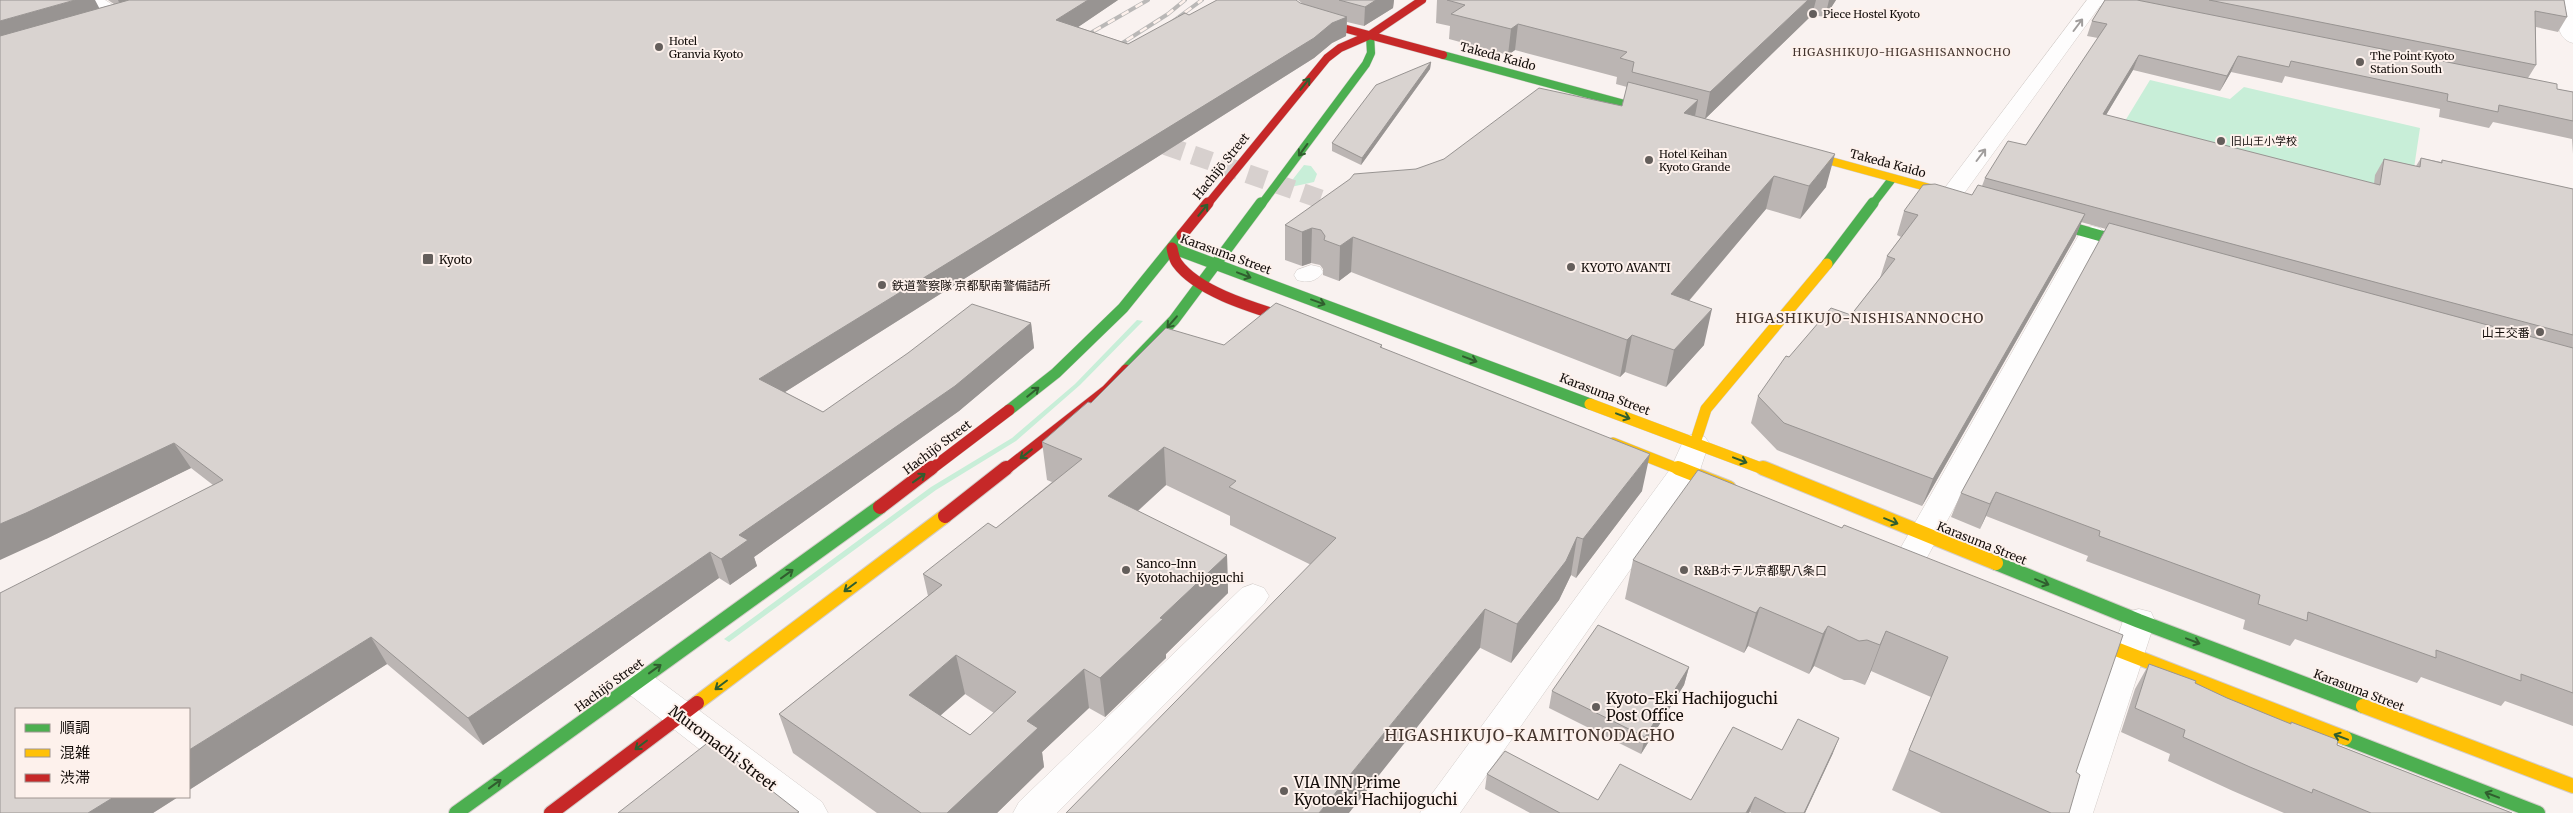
<svg xmlns="http://www.w3.org/2000/svg" width="2573" height="813" viewBox="0 0 2573 813" font-family="Merriweather,'Noto Sans JP',serif">
  <style>
    .green { fill: #c8eed8 }
    .lines { fill: none; stroke-linecap: round; stroke-linejoin: round }
    .street-tunnel-far1 { stroke: #d7d0ce; stroke-width: 19; stroke-dasharray: 19 10; stroke-linecap: butt }
    .street-tunnel { stroke: #d7d0ce; stroke-width: 26; stroke-dasharray: 26 12; stroke-linecap: butt }
    .street-casing { stroke: #d3cdca; stroke-width: 1 }
    .fast-far2-casing { stroke: #d3cdca; stroke-width: 9 }
    .fast-far1-casing { stroke: #d3cdca; stroke-width: 12 }
    .fast-casing { stroke: #d3cdca; stroke-width: 16 }
    .slow-far2-casing { stroke: #d3cdca; stroke-width: 9 }
    .slow-far1-casing { stroke: #d3cdca; stroke-width: 12 }
    .slow-casing { stroke: #d3cdca; stroke-width: 16 }
    .jam-far2-casing { stroke: #d3cdca; stroke-width: 9 }
    .jam-far1-casing { stroke: #d3cdca; stroke-width: 12 }
    .jam-casing { stroke: #d3cdca; stroke-width: 16 }
    .street { fill: #fefdfd; fill-rule: evenodd }
    .fast-far2 { stroke: #4caf50; stroke-width: 8 }
    .fast-far1 { stroke: #4caf50; stroke-width: 11 }
    .fast { stroke: #4caf50; stroke-width: 14 }
    .slow-far2 { stroke: #ffc107; stroke-width: 8 }
    .slow-far1 { stroke: #ffc107; stroke-width: 11 }
    .slow { stroke: #ffc107; stroke-width: 14 }
    .jam-far2 { stroke: #c62828; stroke-width: 8 }
    .jam-far1 { stroke: #c62828; stroke-width: 11 }
    .jam { stroke: #c62828; stroke-width: 14 }
    .rail-casing { stroke: #bab8b7; stroke-width: 4 }
    .rail { stroke: #fdf1ec; stroke-width: 2.5; stroke-dasharray: 8; stroke-linecap: butt }
    .wall { fill: #bbb5b3; fill-rule: evenodd }
    .shaded-wall { fill: #989492 }
    .building { fill: #d9d3d0; stroke: #989492; fill-rule: evenodd }
    .oneway { stroke: #a09d9c }
    .oneway2 { stroke: #305e2e }
    .poi-dot { fill: #645e5b; stroke: #fdf1ec; stroke-width: 2 }
    .labels { text-anchor: middle; dominant-baseline: central; stroke-width: 4; stroke-linejoin: round; paint-order: stroke }
    .far-poi-label { font-size: 11px; fill: #140e0b; stroke: #fdf1ec; text-anchor: start }
    .far-neighbourhood-label { font-size: 11px; letter-spacing: 1px; fill: #43342d; stroke: #fdf1ec }
    .street-label { font-size: 12px; fill: #140e0b; stroke: #fdf1ec }
    .poi-label { font-size: 12px; fill: #140e0b; stroke: #fdf1ec; text-anchor: start }
    .neighbourhood-label { font-size: 14px; letter-spacing: 1px; fill: #43342d; stroke: #fdf1ec }
    .near-poi-label { font-size: 15px; fill: #140e0b; stroke: #fdf1ec; text-anchor: start }
    .near-street-label { font-size: 15px; fill: #140e0b; stroke: #fdf1ec }
    .near-neighbourhood-label { font-size: 16px; letter-spacing: 1px; fill: #43342d; stroke: #fdf1ec }
  </style>
  <rect width="100%" height="100%" fill="#f9f2f0"/>
  <!-- green -->
  <path class="green" d="M2150 80 2230 99 2244 87 2420 128 2408 208 2125 121Z
    M1304 165 1311 166 1317 174 1314 182 1286 188Z
    M1137 320 1143 321 1080 385 1016 441 936 490 729 642 724 639 931 487 1012 438 1075 384Z"/>
  <g class="lines">
    <!-- street-tunnel-far1 -->
    <path class="street-tunnel-far1" d="M1138 136 1338 205"/>
    <!-- street-tunnel -->
    <path class="street-tunnel" d="M1335 203 1357 211"/>
    <defs>
      <path id="street" d="M82 0H105L121 10 118 14C108 16 89 9 82 0Z
        M2087 0H2122L2146 5 2149 9 2146 13 2140 14 2100 6 1960 199 1952 201 1944 199 1941 194 1944 189Z
        M2555 0H2573V43C2555 39 2557 15 2555 0Z
        M2092 226 2100 228 2104 233 1924 563 1919 571 1908 574 1897 571 1892 563 2080 233 2084 228Z
        M1311 265 1320 267 1323 272C1316 282 1308 283 1297 280L1294 275 1297 270Z
        M1695 434 1705 437 1709 443 1700 470 1460 813H1420L1426 802 1671 468 1685 437Z
        M1253 584 1264 588 1269 596 1264 604 1057 813H1013L1019 802 1242 588Z
        M2139 609 2151 612 2155 621 2093 813H2055L2123 621 2127 612Z
        M637 669 649 673 822 802 828 813H781L625 691 620 682 625 673Z"/>
      <path id="fast-far2" d="M1443 55 1658 113
        M1261 205 1366 64 1371 53 1370 35
        M1872 205 1892 179"/>
      <path id="fast-far1" d="M2044 220 2137 246
        M1172 248 1590 404
        M1827 264 1873 203
        M1126 370 1174 320 1261 203
        M1009 410 1056 373 1123 308 1182 235"/>
      <path id="fast" d="M1996 563 2139 621 2363 706
        M2345 738 2538 813
        M456 813 880 507"/>
      <path id="slow-far2" d="M1798 152 1959 196"/>
      <path id="slow-far1" d="M1590 404 1766 470
        M1613 443 1681 470
        M1695 443 1706 409 1827 264"/>
      <path id="slow" d="M1678 468 1729 488
        M1763 468 1996 563
        M2085 637 2345 738
        M697 703 945 516
        M2363 706 2573 786"/>
      <path id="jam-far2" d="M1286 0 1296 12 1317 21 1443 55
        M1207 205 1327 58 1340 48 1370 35 1422 0"/>
      <path id="jam-far1" d="M1182 235 1208 203
        M1172 248C1173 253 1174 259 1177 263 1200 295 1266 311 1302 323
        M930 470 1009 410
        M1005 470 1107 390 1126 370"/>
      <path id="jam" d="M880 507 931 468
        M945 516 1006 468
        M551 813 697 703"/>
    </defs>
    <!-- street casing -->
    <use href="#street" class="street-casing"/>
    <!-- fast-far2 casing -->
    <use href="#fast-far2" class="fast-far2-casing"/>
    <!-- fast-far1 casing -->
    <use href="#fast-far1" class="fast-far1-casing"/>
    <!-- fast casing -->
    <use href="#fast" class="fast-casing"/>
    <!-- slow-far2 casing -->
    <use href="#slow-far2" class="slow-far2-casing"/>
    <!-- slow-far1 casing -->
    <use href="#slow-far1" class="slow-far1-casing"/>
    <!-- slow casing -->
    <use href="#slow" class="slow-casing"/>
    <!-- jam-far2 casing -->
    <use href="#jam-far2" class="jam-far2-casing"/>
    <!-- jam-far1 casing -->
    <use href="#jam-far1" class="jam-far1-casing"/>
    <!-- jam casing -->
    <use href="#jam" class="jam-casing"/>
    <!-- street -->
    <use href="#street" class="street"/>
    <!-- fast-far2 -->
    <use href="#fast-far2" class="fast-far2"/>
    <!-- fast-far1 -->
    <use href="#fast-far1" class="fast-far1"/>
    <!-- fast -->
    <use href="#fast" class="fast"/>
    <!-- slow-far2 -->
    <use href="#slow-far2" class="slow-far2"/>
    <!-- slow-far1 -->
    <use href="#slow-far1" class="slow-far1"/>
    <!-- slow -->
    <use href="#slow" class="slow"/>
    <!-- jam-far2 -->
    <use href="#jam-far2" class="jam-far2"/>
    <!-- jam-far1 -->
    <use href="#jam-far1" class="jam-far1"/>
    <!-- jam -->
    <use href="#jam" class="jam"/>
    <defs>
      <path id="rail" d="M1172 22 1202 0
        M1080 39 1148 0
        M1113 49 1168 14 1185 0"/>
    </defs>
    <!-- rail casing -->
    <use href="#rail" class="rail-casing"/>
    <!-- rail -->
    <use href="#rail" class="rail"/>
  </g>
  <!-- wall -->
  <path class="wall" d="M108 0H1118L1078 27 1128 44 1189 15 1300 3 1303 4 1298 0H1394L1393 8 1364 26 1347 22 1346 36 1332 43 1314 58 785 392 823 412 1031 323 1034 348 959 411 754 557 757 566 730 585 719 578 483 745 387 664 153 813H0L213 485 191 468 46 539 100 8 114 4Z
    M1437 0H1836L1825 17 1812 15 1705 119 1826 187 1800 219 1766 209 1689 301 1704 345 1666 387 1625 372 1620 377 1351 272 1339 281 1323 275V269L1320 265 1311 263 1302 266 1285 260V225L1416 169 1622 106 1627 87 1616 84 1617 77 1515 50 1508 55 1449 39 1450 26 1436 23Z
    M2105 0H2564L2567 17 2558 32 2536 27V65L2528 78 2557 89 2573 92V154L2572 139 2493 122 2489 128 2439 117 2440 109 2285 76 2282 83 2231 72 2220 91 2133 70 2106 115 2374 184 2375 175 2384 159 2416 166 2421 158 2441 162 2442 160 2573 189V726L2505 701 2501 706 2421 677 2417 683 2295 639 2290 646 2243 629 2245 620 2086 561 2088 556 1986 516 1980 529 1951 517 1961 493 2106 229 2081 222 2075 238 1922 506 1777 450 1751 423 1758 396 1789 357 1851 315 1880 278 1887 256 1901 237 1897 235 1904 211 1972 195 1982 186 1985 178 2026 145 2098 38 2087 36 2092 21Z
    M1431 62 1430 69 1361 165 1332 151V143Z
    M1224 345H1382V348L1642 491 1576 578 1571 575 1559 600 1511 663 1230 525V516L1166 485 1138 511 1227 555 1228 593 1166 654V658L1105 717 1089 708 1042 752 1044 767 997 813H877L793 753 779 714 928 596 923 574 996 528 1052 482 1047 480 1042 442 1091 403ZM965 694 994 713 970 735 940 716Z
    M1842 528 2076 772 2069 813H1941L1892 790 1931 697 1871 671 1865 685 1852 680H1844L1814 666 1809 674 1748 646 1744 653 1625 599 1633 560Z
    M2149 664 2195 683 2227 698 2290 724 2291 722 2337 745 2512 813H2284L2233 791 2168 761 2170 754 2121 732 2135 689Z
    M1689 667 1684 685 1641 754 1549 708 1552 691Z
    M1782 750 1833 753 1805 813H1751L1750 812 1749 813H1530L1485 789 1487 774 1598 800H1691Z"/>
  <!-- shaded-wall -->
  <path class="shaded-wall" d="M75 0H95L103 15 0 44V21Z
    M118 0H154L122 9Z
    M1088 0H1118L1059 40 1056 20Z
    M1376 0H1394L1393 8 1364 26 1365 7Z
    M1808 0H1816L1812 15 1705 119 1710 92Z
    M1829 0H1836L1825 17Z
    M1347 17 1346 36 1332 43 1314 58 766 404 759 379 1332 23Z
    M1518 24 1515 50 1508 55 1511 29Z
    M2139 55 2133 70 2097 130 2103 114Z
    M2238 56 2231 72 2220 91 2227 76Z
    M1431 62 1430 69 1361 165 1362 158Z
    M1698 100 1692 132 1684 113Z
    M1835 154 1826 187 1800 219 1809 186Z
    M1774 176 1766 209 1664 330 1671 294Z
    M2085 214 2075 238 1922 506 1933 479Z
    M1312 228 1311 263 1302 266V232Z
    M1353 237 1351 272 1339 281 1340 246Z
    M1712 309 1704 345 1666 387 1674 350Z
    M1031 323 1034 348 959 411 754 557 757 566 730 585 721 559 739 535Z
    M1632 335 1625 372 1620 377 1627 340Z
    M174 443 191 468 46 539 0 560V524Z
    M1164 447 1166 485 1112 534 1108 496Z
    M1650 454 1642 491 1576 578 1583 539Z
    M1996 492 1986 516 1980 529 1990 504Z
    M1577 537 1571 575 1559 600 1511 663 1517 624Z
    M710 552 719 578 483 745 468 718Z
    M1227 555 1228 593 1166 654V658L1105 717 1100 678 1160 618Z
    M1760 607 1748 646 1744 653 1756 613Z
    M1485 609 1480 648 1349 813H1319Z
    M1828 626 1814 666 1809 674 1823 634Z
    M1886 631 1871 671 1865 685 1880 645Z
    M371 637 387 664 189 790V750Z
    M956 655 965 694 919 734 909 695Z
    M1689 667 1684 685 1641 754 1645 737Z
    M1084 669 1089 708 1042 752 1044 767 997 813H947L1027 721Z
    M1839 738 1833 753 1805 813H1804Z
    M114 797H178L153 813H88Z
    M1755 797 1749 813H1746Z"/>
  <!-- building -->
  <path class="building" d="M0 0H75L0 21Z
    M129 0H1088L1056 20 1128 44 1185 13 1189 15 1217 0H1296L1300 3 1347 17 1332 23 1314 38 759 379 823 412 908 353 972 304 1031 323 955 386 739 535 748 540 721 559 710 552 468 718 371 637 189 750V709H16V797H114L88 813H0V593L223 480 174 443 26 513 0 524V36Z
    M1339 0H1376L1365 7Z
    M1447 0H1808L1710 92 1632 72 1634 62 1620 58 1627 52 1518 24 1511 29 1451 14 1465 5Z
    M2105 0H2137L2557 84V89L2573 92V121L2499 105 2498 112 2447 101 2448 94 2291 61 2289 67 2238 56 2227 76 2139 55 2103 114 2380 185 2384 159 2420 167 2421 158 2442 163V160L2573 189V335L1985 178 2008 141 2026 145 2107 24 2092 21Z
    M2209 0H2564L2567 17 2535 11 2536 65Z
    M1431 62 1362 158 1332 143 1376 85Z
    M1628 82 1698 100 1684 113 1835 154 1809 186 1774 176 1671 294 1712 309 1674 350 1632 335 1627 340 1353 237 1340 246 1324 240 1325 236 1321 230 1312 228 1302 232 1285 225 1350 179 1354 174 1416 169 1444 159 1539 88 1622 106Z
    M1935 184 1972 195 1978 185 2085 214 1933 479 1784 423 1758 396 1786 356 1789 357 1831 308 1851 315 1895 259 1887 256 1918 215 1904 211 1923 185Z
    M2109 223 2573 348V693L2521 674V681L2436 650V658L2308 612 2307 621 2258 604 2260 595 2099 536 2100 531 1996 492 1990 504 1961 493Z
    M1276 303 1382 345 1380 347 1650 454 1583 539 1577 537 1566 561 1517 624 1485 609 1319 813H1066L1336 538 1229 487 1236 481 1164 447 1108 496 1227 555 1160 618 1163 619 1100 678 1084 669 1027 721 1038 728 947 813H921L779 714 942 585 923 574 988 523 996 528 1082 459 1042 442 1088 402 1091 403 1166 328 1224 345ZM956 655 1016 692 970 735 909 695Z
    M1698 470 1842 528 1844 525 2123 635 2076 772 2080 775 2069 813H2051L1909 750 1948 657 1886 631 1880 645 1867 640 1859 641 1828 626 1823 634 1760 607 1756 613 1633 560Z
    M1598 625 1689 667 1645 737 1552 691Z
    M2149 664 2196 681 2195 683 2227 698 2291 724V722L2338 740 2337 745 2512 813H2371L2313 789 2312 793 2250 767 2183 737 2185 730 2135 708Z
    M1798 719 1839 738 1804 813H1786L1755 797 1746 813H1560L1487 774 1505 751 1598 800 1620 764 1691 800 1733 727 1782 750Z
    M710 741 769 785 767 787 799 812 797 813H618Z"/>
  <!-- one-way arrows -->
  <defs><path id="oneway-shaft" d="M-6 0H5M1.5-3L5.5 0L1.5 3" fill="none" stroke-width="1.6" stroke-linecap="round" stroke-linejoin="round" transform="scale(1.25)"/></defs>
  <g class="oneway">
    <use href="#oneway-shaft" transform="translate(2078 25) rotate(-53)"/>
    <use href="#oneway-shaft" transform="translate(1981 155) rotate(-53)"/>
  </g>
  <g class="oneway2">
    <use href="#oneway-shaft" transform="translate(1305 84) rotate(-51)"/>
    <use href="#oneway-shaft" transform="translate(1303 150) rotate(126)"/>
    <use href="#oneway-shaft" transform="translate(1203 210) rotate(-51)"/>
    <use href="#oneway-shaft" transform="translate(1244 275) rotate(21)"/>
    <use href="#oneway-shaft" transform="translate(1318 302) rotate(20)"/>
    <use href="#oneway-shaft" transform="translate(1172 322) rotate(131)"/>
    <use href="#oneway-shaft" transform="translate(1470 359) rotate(21)"/>
    <use href="#oneway-shaft" transform="translate(1033 392) rotate(-39)"/>
    <use href="#oneway-shaft" transform="translate(1623 416) rotate(21)"/>
    <use href="#oneway-shaft" transform="translate(1026 454) rotate(142)"/>
    <use href="#oneway-shaft" transform="translate(1740 460) rotate(21)"/>
    <use href="#oneway-shaft" transform="translate(919 478) rotate(-36)"/>
    <use href="#oneway-shaft" transform="translate(1891 521) rotate(22)"/>
    <use href="#oneway-shaft" transform="translate(787 574) rotate(-36)"/>
    <use href="#oneway-shaft" transform="translate(2042 582) rotate(22)"/>
    <use href="#oneway-shaft" transform="translate(850 587) rotate(143)"/>
    <use href="#oneway-shaft" transform="translate(2193 641) rotate(21)"/>
    <use href="#oneway-shaft" transform="translate(655 669) rotate(-36)"/>
    <use href="#oneway-shaft" transform="translate(721 685) rotate(143)"/>
    <use href="#oneway-shaft" transform="translate(2341 737) rotate(-159)"/>
    <use href="#oneway-shaft" transform="translate(641 745) rotate(143)"/>
    <use href="#oneway-shaft" transform="translate(495 784) rotate(-36)"/>
    <use href="#oneway-shaft" transform="translate(2492 795) rotate(-159)"/>
  </g>
  <!-- markers -->
  <g class="poi-dot">
    <circle cx="1813" cy="14" r="5"/>
    <circle cx="659" cy="47" r="5"/>
    <circle cx="2360" cy="62" r="5"/>
    <circle cx="2221" cy="141" r="5"/>
    <circle cx="1649" cy="160" r="5"/>
    <rect x="422" y="253" width="12" height="12" rx="2.5"/>
    <circle cx="1571" cy="267" r="5"/>
    <circle cx="882" cy="285" r="5"/>
    <circle cx="2540" cy="332" r="5"/>
    <circle cx="1126" cy="570" r="5"/>
    <circle cx="1684" cy="570" r="5"/>
    <circle cx="1596" cy="707" r="5"/>
    <circle cx="1284" cy="791" r="5"/>
  </g>
  <g class="labels">
    <!-- far-poi labels -->
    <g class="far-poi-label">
      <text x="1823" y="14">Piece Hostel Kyoto</text>
      <text x="669" y="41">Hotel<tspan x="669" dy="13">Granvia Kyoto</tspan></text>
      <text x="2370" y="56">The Point Kyoto<tspan x="2370" dy="13">Station South</tspan></text>
      <text x="2231" y="141">旧山王小学校</text>
      <text x="1659" y="154">Hotel Keihan<tspan x="1659" dy="13">Kyoto Grande</tspan></text>
    </g>
    <!-- far-neighbourhood labels -->
    <g class="far-neighbourhood-label">
      <text x="1902" y="52">HIGASHIKUJO-HIGASHISANNOCHO</text>
    </g>
    <!-- street labels -->
    <g class="street-label">
      <text transform="translate(1498 56) rotate(15)">Takeda Kaido</text>
      <text transform="translate(1888 163) rotate(15)">Takeda Kaido</text>
      <text transform="translate(1221 166) rotate(-51)">Hachijō Street</text>
      <text transform="translate(1226 254) rotate(20)">Karasuma Street</text>
      <text transform="translate(1605 394) rotate(21)">Karasuma Street</text>
      <text transform="translate(937 447) rotate(-37)">Hachijō Street</text>
      <text transform="translate(1982 543) rotate(22)">Karasuma Street</text>
      <text transform="translate(609 685) rotate(-36)">Hachijō Street</text>
      <text transform="translate(2359 690) rotate(21)">Karasuma Street</text>
    </g>
    <!-- poi labels -->
    <g class="poi-label">
      <text x="439" y="259">Kyoto</text>
      <text x="1581" y="267">KYOTO AVANTI</text>
      <text x="892" y="285">鉄道警察隊 京都駅南警備詰所</text>
      <text x="2530" y="332" text-anchor="end">山王交番</text>
      <text x="1136" y="563">Sanco-Inn<tspan x="1136" dy="14">Kyotohachijoguchi</tspan></text>
      <text x="1694" y="570">R&amp;Bホテル京都駅八条口</text>
    </g>
    <!-- neighbourhood labels -->
    <g class="neighbourhood-label">
      <text x="1860" y="318">HIGASHIKUJO-NISHISANNOCHO</text>
    </g>
    <!-- near-poi labels -->
    <g class="near-poi-label">
      <text x="1606" y="698">Kyoto-Eki Hachijoguchi<tspan x="1606" dy="17">Post Office</tspan></text>
      <text x="1294" y="782">VIA INN Prime<tspan x="1294" dy="17">Kyotoeki Hachijoguchi</tspan></text>
    </g>
    <!-- near-street labels -->
    <g class="near-street-label">
      <text transform="translate(723 748) rotate(37)">Muromachi Street</text>
    </g>
    <!-- near-neighbourhood labels -->
    <g class="near-neighbourhood-label">
      <text x="1530" y="735">HIGASHIKUJO-KAMITONODACHO</text>
    </g>
  </g>
  <!-- legend -->
  <rect x="15" y="708" width="175" height="90" fill="#fdf1ec" stroke="#a09692"/>
  <rect x="25" y="724" width="25" height="8" fill="#4caf50" stroke="#a09692"/>
  <text x="60" y="733" font-size="15" fill="#140e0b">順調</text>
  <rect x="25" y="749" width="25" height="8" fill="#ffc107" stroke="#a09692"/>
  <text x="60" y="758" font-size="15" fill="#140e0b">混雑</text>
  <rect x="25" y="774" width="25" height="8" fill="#c62828" stroke="#a09692"/>
  <text x="60" y="783" font-size="15" fill="#140e0b">渋滞</text>
</svg>
